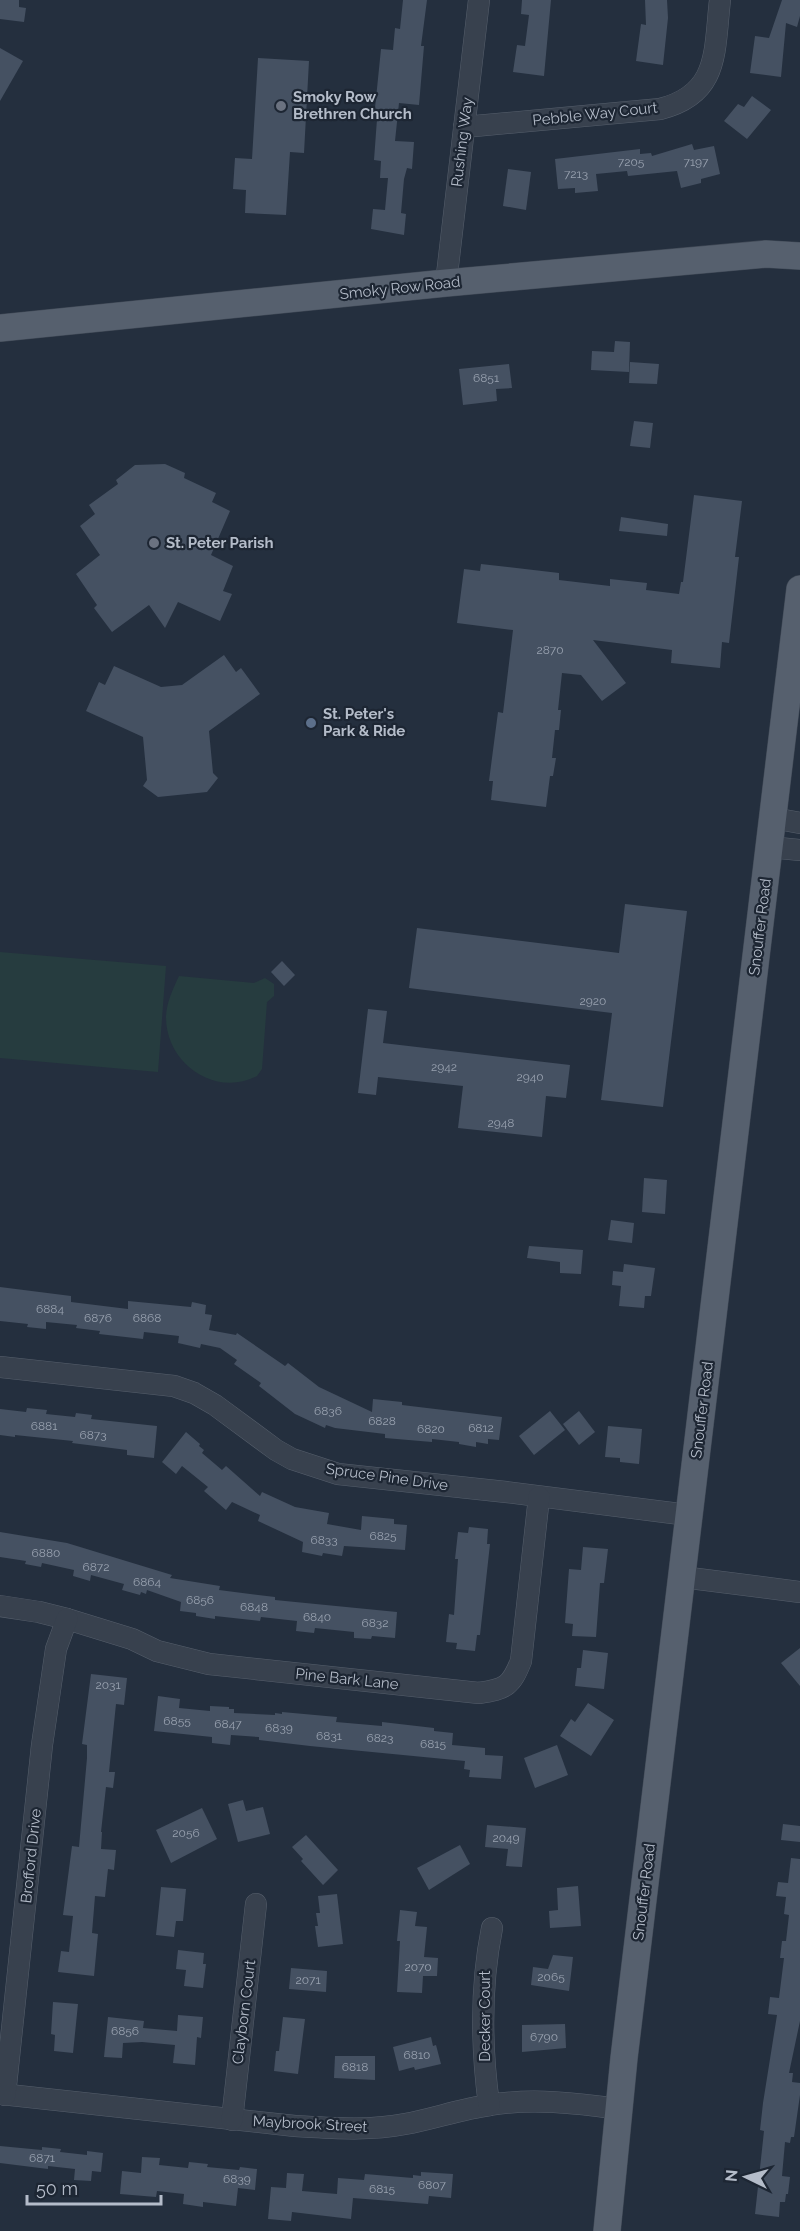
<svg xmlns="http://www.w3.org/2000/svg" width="800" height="2231" viewBox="0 0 800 2231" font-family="Raleway,sans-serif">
	<rect width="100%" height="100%" fill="#242f3e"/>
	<g fill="#263c3f">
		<path d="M0 952 166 966 158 1072 0 1058Z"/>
		<path d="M179 976 254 983 265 978 274 984V996L267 1002 262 1069 257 1076C214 1098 165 1062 166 1016 167 1001 173 989 179 976Z"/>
	</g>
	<g fill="#455162">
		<path d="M0 0H19V7L26 8 24 22 0 19Z"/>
		<path d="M403 0H427L421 46H424L419 105 399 103 395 141 414 142 412 169 407 168 404 179 401 213 406 214 404 235 371 229 373 209 385 210 388 178H380L381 161 374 160 377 119 374 118 381 49 393 50 395 28 400 29Z"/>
		<path d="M522 0H551L544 76 513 72 517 45 525 46 529 15 521 14Z"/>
		<path d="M645 0H667L668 18 663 65 636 61 641 24 646 25Z"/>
		<path d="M782 0H800V16L797 27 786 23 781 77 750 73 755 36 769 38Z"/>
		<path d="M0 48 23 61 0 101Z"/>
		<path d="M258 58 309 61 304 153 290 152 286 215 245 213 246 190 233 189 235 158 252 159Z"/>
		<path d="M752 96 771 110 747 139 724 121 738 104 744 107Z"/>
		<path d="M692 144 694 150 714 146 720 174 701 179V183L681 188 677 171 628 176 627 171 596 174 598 191 575 193V188L558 189 555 159 640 149V154L651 153 652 156Z"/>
		<path d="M508 169 531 172 526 210 503 206Z"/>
		<path d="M615 341 630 342 629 372 591 370 592 351 614 352Z"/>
		<path d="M630 362 659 364 657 384 629 383Z"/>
		<path d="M509 364 512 388 496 389 497 401 463 405 459 369Z"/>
		<path d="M634 421 653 423 650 448 630 446Z"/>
		<path d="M165 464 185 473 184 478 216 493 212 502 230 511 211 555 233 566 223 591 232 594 220 621 178 602 165 628 149 605 112 632 94 608 97 605 76 574 100 555 80 526 95 514 89 505 118 484 116 480 135 465Z"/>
		<path d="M694 495 742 501 735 557H739L729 643 722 642 720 668 671 663 672 650 593 640 626 683 602 701 581 675 562 673 558 710H561L559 730H555L552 758H556L553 776H550L546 807 491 800 493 781H489L498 712 503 713 513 630 457 623 464 569 480 571 481 564 559 573V580L610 586V579L647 583 646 590 679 594 681 582H683Z"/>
		<path d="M621 517 668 524 667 536 619 531Z"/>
		<path d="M224 655 236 672 241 668 260 694 209 731 213 773 218 778 207 792 158 797 143 786 147 780 143 737 86 711 99 682 105 685 114 666 161 687 182 685Z"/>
		<path d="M625 904 687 911 663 1107 601 1100 612 1013 409 988 417 928 619 953Z"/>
		<path d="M282 961 295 975 284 986 271 972Z"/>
		<path d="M368 1009 387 1011 383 1043 570 1065 566 1098 546 1096 542 1137 458 1128 463 1086 378 1077 376 1095 358 1093Z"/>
		<path d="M644 1178 667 1180 665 1214 642 1212Z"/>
		<path d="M611 1220 634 1223 632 1243 608 1240Z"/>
		<path d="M529 1246 583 1250 581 1274 560 1273V1262L527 1258Z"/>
		<path d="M624 1264 655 1268 651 1296H645L644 1308 619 1306 621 1286 612 1285 613 1271 623 1272Z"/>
		<path d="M0 1287 71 1296V1302L128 1309V1301L191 1307 192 1302 206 1305 205 1314 212 1315 209 1330 236 1335 237 1333 285 1366 288 1363 319 1387 372 1412 373 1399 402 1402V1405L502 1417 499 1440 488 1439V1444L476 1442V1447L459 1444V1442L432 1439V1442L385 1438V1434L335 1428 326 1425 325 1428 295 1414 259 1386 261 1383 234 1364 237 1360 220 1348 201 1344 200 1348 178 1343 179 1336 144 1332 143 1339 99 1334 100 1331 76 1328 77 1325 46 1322V1329L27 1327 28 1324 0 1321Z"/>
		<path d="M27 1408 47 1410 46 1414 75 1417 76 1413 92 1415 91 1419 157 1426 154 1458 127 1455V1450L72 1443 73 1441 15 1435V1437L0 1435V1409L26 1412Z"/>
		<path d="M550 1411 565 1430 534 1455 519 1436Z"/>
		<path d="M579 1411 595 1432 579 1445 563 1424Z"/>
		<path d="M608 1426 642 1429 639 1464 620 1462V1458L605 1457Z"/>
		<path d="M186 1432 200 1444 199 1446 204 1450 202 1453 222 1470 226 1466 260 1496 262 1492 295 1507 329 1513 327 1524 361 1530 362 1516 394 1519V1524L407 1525 405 1550 344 1546 342 1556 323 1553 322 1556 302 1552 303 1542 258 1521 260 1515 232 1502 226 1510 204 1491 208 1487 182 1466 176 1474 162 1462Z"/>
		<path d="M469 1527 488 1529 487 1544H490L480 1635H477L475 1651 456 1649 457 1643 446 1642 449 1614 454 1615 458 1559H455L458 1532 468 1533Z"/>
		<path d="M0 1532 67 1543 172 1575 170 1578 220 1586 219 1590 275 1597V1600L397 1612 395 1638 372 1636 371 1639 354 1638V1632L315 1628 314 1633 296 1631 297 1621 261 1617 260 1621 215 1616V1619L196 1616V1613L180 1611 181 1602 147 1590 146 1594 141 1592 140 1595 122 1590 124 1584 91 1575 90 1581 73 1576 74 1570 42 1563 41 1567 25 1564 26 1561 0 1557Z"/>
		<path d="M583 1547 608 1549 604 1583H600L596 1637 572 1636 573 1624 565 1623 569 1569 581 1570Z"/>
		<path d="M800 1648V1686L781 1663Z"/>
		<path d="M583 1650 608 1653 604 1689 575 1686 577 1668H581Z"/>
		<path d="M91 1674 127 1678 124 1705 116 1704 109 1772H115L113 1788 106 1787 101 1832H102L101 1849 116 1850 114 1870 108 1869 105 1897 95 1896 92 1933 98 1934 94 1976 58 1972 61 1951 69 1952 73 1916 63 1915 72 1846 79 1847 87 1758V1745L82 1744Z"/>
		<path d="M158 1696 180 1699 179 1708 210 1711V1706L229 1707V1709H234V1713L275 1715V1713L282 1714V1712L337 1717 336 1722 382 1726V1722L434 1728V1731L453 1733 452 1745 485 1748V1755L503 1756 501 1779 469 1777 470 1770 464 1769 465 1761 310 1746 259 1740V1737L231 1735 230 1745 212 1743V1737L154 1731Z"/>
		<path d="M588 1703 614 1720 591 1756 560 1736 571 1719 575 1722Z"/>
		<path d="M557 1745 568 1775 535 1788 524 1758Z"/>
		<path d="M243 1800 246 1811 263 1807 270 1834 238 1842 228 1804Z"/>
		<path d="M202 1808 217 1839 171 1863 156 1830Z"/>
		<path d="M783 1824 800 1826V1842L781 1840Z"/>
		<path d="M487 1825 526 1828 522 1867 506 1866 508 1849 485 1847Z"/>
		<path d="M306 1835 338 1870 323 1885 301 1861 303 1859 292 1847Z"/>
		<path d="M460 1845 470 1864 429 1890 417 1868Z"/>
		<path d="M791 1858 800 1859V2021L789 2073H793L792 2082 800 2083V2095L794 2137H791L790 2143 785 2142 782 2176 790 2177 788 2194H786L785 2202H780L779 2217 755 2214 764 2131 760 2130 763 2103 777 2015 768 2014 770 1997 779 1998 784 1958H780L782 1941H786L789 1915 784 1914 786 1897 776 1896 778 1882 788 1883Z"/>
		<path d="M578 1886 581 1926 550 1928 549 1911 558 1910 557 1888Z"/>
		<path d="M161 1887 186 1889 183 1921H176L174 1937 156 1935Z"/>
		<path d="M337 1894 343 1944 318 1947 315 1926H318L316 1913H320L318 1896Z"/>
		<path d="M400 1910 417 1912 415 1926 427 1927 424 1957 438 1958 437 1976H423L422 1993 397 1992 400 1941H397Z"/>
		<path d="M178 1950 204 1953 203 1964H206L203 1988 184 1986 186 1970 176 1969Z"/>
		<path d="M553 1955 573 1957 569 1991 531 1985 533 1967 548 1969Z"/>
		<path d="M291 1968 327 1971 326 1992 289 1989Z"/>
		<path d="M53 2002 78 2004 73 2053 54 2051 55 2035 51 2034Z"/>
		<path d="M178 2015 203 2017 201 2038 197 2037 195 2065 173 2063 175 2045 142 2042 123 2043 122 2058 104 2057 108 2017 144 2021 143 2028 177 2031Z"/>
		<path d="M283 2017 305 2019 298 2074 274 2071 276 2051H279Z"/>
		<path d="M565 2024 566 2048 522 2052V2025Z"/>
		<path d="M431 2037 433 2046 436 2045 441 2064 415 2070 414 2067 399 2071 393 2047Z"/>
		<path d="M335 2056H375V2080L334 2078Z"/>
		<path d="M0 2146 42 2150V2147L61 2149 60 2152 87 2155V2151L103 2153 101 2172 92 2171 91 2181 74 2180 75 2169 48 2166V2169L0 2163Z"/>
		<path d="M142 2157 160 2158 159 2165 188 2168 189 2162 208 2164 207 2167 239 2170 240 2167 257 2169 255 2190 238 2188 236 2206 203 2202V2207L183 2204 184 2194 157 2191 156 2197 120 2194 122 2171 141 2173Z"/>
		<path d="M421 2172 453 2174 451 2198 429 2196 428 2204 353 2198 351 2219 292 2212 291 2221 268 2219 271 2187 286 2188 287 2173 304 2174 302 2191 337 2194 338 2178 364 2180 365 2174 413 2178V2175L421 2176Z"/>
	</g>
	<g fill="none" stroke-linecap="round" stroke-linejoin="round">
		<g stroke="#565f6c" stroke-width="22">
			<g id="minor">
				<path d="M464 127 660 109C720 94 714 51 720 0"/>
				<path d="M446 283 479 0"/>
				<path d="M773 818 800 823"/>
				<path d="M769 847 800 850"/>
				<path d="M0 1367 174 1386 194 1393 215 1405 276 1450 292 1459 338 1474 506 1492 688 1515"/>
				<path d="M682 1577 800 1592"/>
				<path d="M0 1606 39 1612 67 1619 132 1639 157 1651 209 1664 479 1693C506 1689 511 1686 521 1661L539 1497"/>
				<path d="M0 2094 295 2126C331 2128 369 2131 405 2124 433 2119 461 2109 490 2105 531 2098 577 2103 618 2109"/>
				<path d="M5 2095 42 1745 56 1649 67 1619"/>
				<path d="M489 2105C481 2045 480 1988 492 1928"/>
				<path d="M232 2120 256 1904"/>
			</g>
		</g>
		<g stroke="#414a57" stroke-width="28">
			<g id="major">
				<path d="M0 328 446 283 766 254 800 256"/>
				<path d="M607 2231 624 2058 800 589"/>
			</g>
		</g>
		<use href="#minor" stroke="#38414e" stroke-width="21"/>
		<use href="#major" stroke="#56606e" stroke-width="27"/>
	</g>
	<g fill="#6b7280" stroke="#1d2633" stroke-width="2">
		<circle cx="281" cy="106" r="6"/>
		<circle cx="154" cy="543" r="6"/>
	</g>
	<circle fill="#5c6f8a" stroke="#1d2633" stroke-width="2" cx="311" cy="723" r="6"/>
	<g text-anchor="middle" stroke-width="4.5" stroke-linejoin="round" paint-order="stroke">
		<g font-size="12" fill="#98a1af">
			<text x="631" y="166">7205</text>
			<text x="696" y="166">7197</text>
			<text x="576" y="178">7213</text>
			<text x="486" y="382">6851</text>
			<text x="550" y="654">2870</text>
			<text x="593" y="1005">2920</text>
			<text x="444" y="1071">2942</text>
			<text x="530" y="1081">2940</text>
			<text x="501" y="1127">2948</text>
			<text x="50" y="1313">6884</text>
			<text x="98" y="1322">6876</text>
			<text x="147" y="1322">6868</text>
			<text x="328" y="1415">6836</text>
			<text x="382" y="1425">6828</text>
			<text x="44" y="1430">6881</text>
			<text x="481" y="1432">6812</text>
			<text x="431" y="1433">6820</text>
			<text x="93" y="1439">6873</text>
			<text x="383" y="1540">6825</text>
			<text x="324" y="1544">6833</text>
			<text x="46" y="1557">6880</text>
			<text x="96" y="1571">6872</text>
			<text x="147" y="1586">6864</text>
			<text x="200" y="1604">6856</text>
			<text x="254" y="1611">6848</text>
			<text x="317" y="1621">6840</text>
			<text x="375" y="1627">6832</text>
			<text x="108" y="1689">2031</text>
			<text x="177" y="1725">6855</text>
			<text x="228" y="1728">6847</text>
			<text x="279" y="1732">6839</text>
			<text x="329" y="1740">6831</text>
			<text x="380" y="1742">6823</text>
			<text x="433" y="1748">6815</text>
			<text x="186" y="1837">2056</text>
			<text x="506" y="1842">2049</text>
			<text x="418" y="1971">2070</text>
			<text x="551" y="1981">2065</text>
			<text x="308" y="1984">2071</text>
			<text x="125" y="2035">6856</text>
			<text x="544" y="2041">6790</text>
			<text x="417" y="2059">6810</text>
			<text x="355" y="2071">6818</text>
			<text x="42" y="2162">6871</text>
			<text x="237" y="2183">6839</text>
			<text x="432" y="2189">6807</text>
			<text x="382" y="2193">6815</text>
		</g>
		<g font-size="15" font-weight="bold" fill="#b4bcc9" stroke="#1d2633" text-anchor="start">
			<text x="293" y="102">Smoky Row<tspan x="293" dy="17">Brethren Church</tspan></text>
			<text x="166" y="548">St. Peter Parish</text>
			<text x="323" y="719">St. Peter's<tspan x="323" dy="17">Park &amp; Ride</tspan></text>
		</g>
		<g font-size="15" fill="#b4bcc9" stroke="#1d2633">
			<text transform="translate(595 114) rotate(-6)" y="5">Pebble Way Court</text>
			<text transform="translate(462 142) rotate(-83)" y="5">Rushing Way</text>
			<text transform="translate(400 288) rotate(-6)" y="5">Smoky Row Road</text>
			<text transform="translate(760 927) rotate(-83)" y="5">Snouffer Road</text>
			<text transform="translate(702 1410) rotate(-83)" y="5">Snouffer Road</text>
			<text transform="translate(387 1477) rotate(8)" y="5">Spruce Pine Drive</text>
			<text transform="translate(347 1679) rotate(6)" y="5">Pine Bark Lane</text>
			<text transform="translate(31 1856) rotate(-84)" y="5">Brofford Drive</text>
			<text transform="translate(644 1892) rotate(-83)" y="5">Snouffer Road</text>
			<text transform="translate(244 2012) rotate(-83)" y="5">Clayborn Court</text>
			<text transform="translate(485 2016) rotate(-90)" y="5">Decker Court</text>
			<text transform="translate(310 2124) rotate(3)" y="5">Maybrook Street</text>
		</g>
	</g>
	<g transform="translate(746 2177) rotate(275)" stroke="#1d2633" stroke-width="4.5" paint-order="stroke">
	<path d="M0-4.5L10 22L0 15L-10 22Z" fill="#b4bcc9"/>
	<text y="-9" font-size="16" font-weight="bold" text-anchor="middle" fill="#b4bcc9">N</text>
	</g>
	<path d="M27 2195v9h134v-9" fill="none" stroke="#b4bcc9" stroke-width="3"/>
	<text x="36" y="2195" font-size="18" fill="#b4bcc9" stroke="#1d2633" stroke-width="4.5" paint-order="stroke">50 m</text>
</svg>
